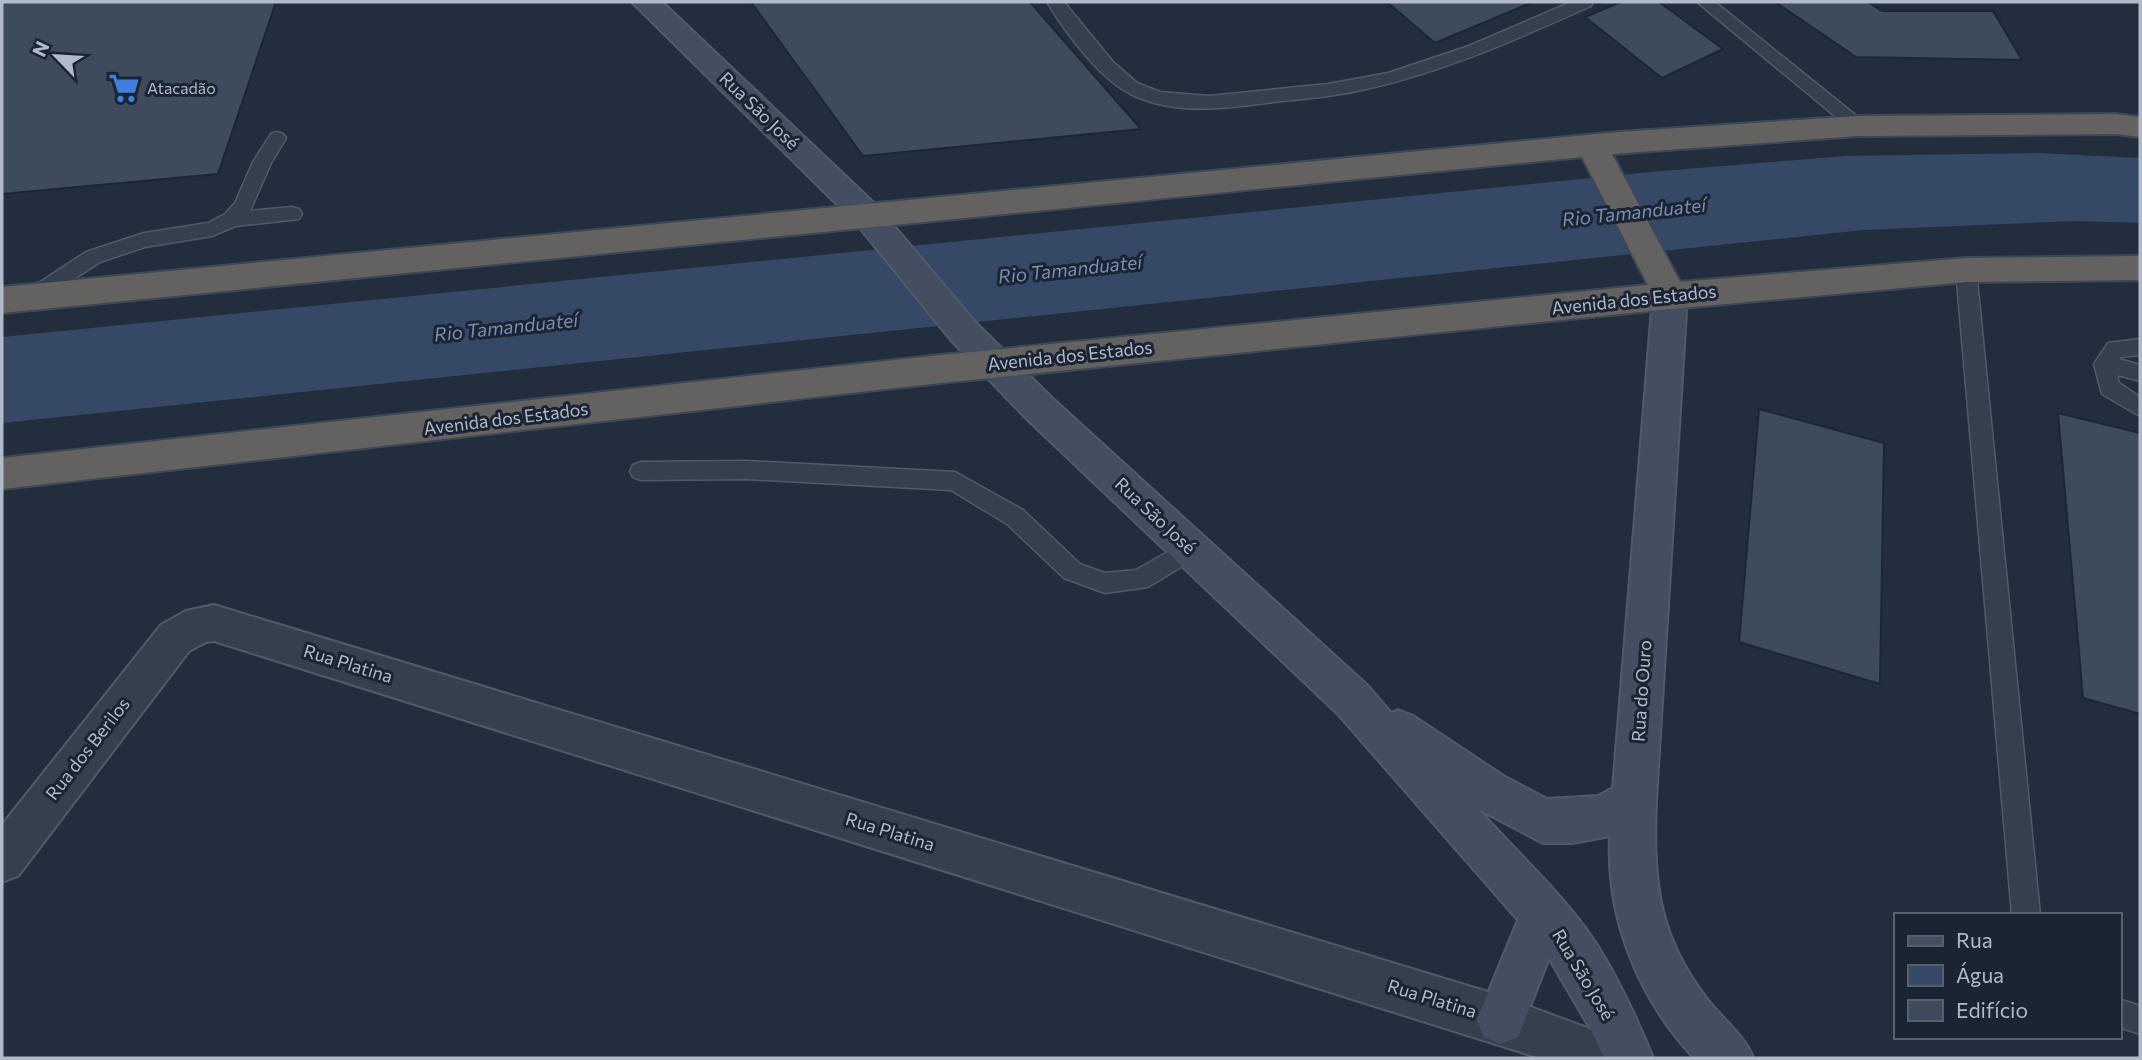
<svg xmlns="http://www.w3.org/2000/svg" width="2142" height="1060" viewBox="0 0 2142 1060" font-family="Commissioner,sans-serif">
	<rect width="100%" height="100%" fill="#222d3e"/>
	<path fill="#354866" d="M2037 153 2140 158V223L2076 221 1864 230 2 423V337L1661 171 1845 156Z"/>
	<g fill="#3e4b5d" stroke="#1d2634" stroke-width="2">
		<path d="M2 2H276L218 174 2 194Z"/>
		<path d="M751 2H1030L1141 129 863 156Z"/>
		<path d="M1387 2H1533L1435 43Z"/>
		<path d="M1621 2H1659L1723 49 1662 78 1585 17Z"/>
		<path d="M1775 2H1868L1882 11H1993L2022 60 1856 57Z"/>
		<path d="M1759 409 1884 443 1880 684 1739 642Z"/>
		<path d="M2058 413 2140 433V714L2083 698Z"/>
	</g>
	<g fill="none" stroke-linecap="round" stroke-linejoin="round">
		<g stroke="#515a68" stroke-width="3">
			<g id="service">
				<path d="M1047 2H1064L1113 62 1137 83 1160 92 1209 96 1328 84 1388 73 1469 46 1571 2H1593L1591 6C1515 40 1439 74 1357 91 1329 97 1301 99 1273 102 1228 108 1180 115 1137 97 1103 84 1065 32 1047 2Z"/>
				<path d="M1697 2H1715L1864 122 1867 126 1864 130H1852Z"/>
				<path d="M277 132 283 134 286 138 271 163 250 211 292 207 299 209 302 214 299 219 235 226 212 236 145 247 100 262 39 302 32 305 25 302 22 297 25 292 86 252 144 233 208 223 225 214 235 203 253 162 271 134Z"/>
				<path d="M1966 263 1973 265 1976 270 2040 915H2012L1956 270 1959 265Z"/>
				<path d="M2140 339V355L2121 357 2119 359 2140 365V381L2117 375 2119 383 2140 397V416L2102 394 2094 364 2108 343Z"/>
				<path d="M746 461 955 472 1023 510 1080 564 1105 573 1136 570 1191 539 1199 542 1202 549 1199 556 1148 587 1105 593 1064 578 1007 524 951 490 746 479 641 480 633 477 630 471 633 465 641 462Z"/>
				<path d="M2119 999 2140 1006V1034L2119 1027Z"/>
			</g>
		</g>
		<g stroke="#515a68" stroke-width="4">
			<path id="minor" d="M214 605 1501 996 1622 1041 1629 1058H1540L214 641 206 642 189 651 18 876 2 882V825L161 625 186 611Z"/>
		</g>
		<g stroke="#515a68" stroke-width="4">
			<path id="secondary" d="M632 2H662L878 207 975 322 1053 399 1368 686 1391 713 1398 710 1413 716 1505 777 1547 799 1598 796 1613 788 1653 296 1658 287 1670 283 1682 287 1687 296 1656 800C1653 880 1657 934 1707 999 1723 1020 1744 1034 1753 1058H1694C1638 998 1606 918 1610 836L1572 843H1543L1478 809C1514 849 1554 886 1586 929 1614 968 1635 1014 1653 1058H1604L1591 1030 1549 958 1518 1037 1501 1044 1484 1037 1477 1020 1518 920 1338 714 1027 419 951 340 856 223Z"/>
		</g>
		<g stroke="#3e4755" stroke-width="4">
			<path id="trunk" d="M2115 114 2140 117V137L2115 134 1858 136 1612 154 1680 282 1966 258 2140 256V280L1966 282 1670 309 931 384 2 489V458L931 356 1648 285 1582 157 2 313V287L1618 132 1858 116Z"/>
		</g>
		<use href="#service" fill="#363f4e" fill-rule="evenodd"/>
		<use href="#minor" fill="#363f4e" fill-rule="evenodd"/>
		<use href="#secondary" fill="#444e61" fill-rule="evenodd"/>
		<use href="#trunk" fill="#646260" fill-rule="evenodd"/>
	</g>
	<defs>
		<g id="supermarket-bare" transform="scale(2.415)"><path d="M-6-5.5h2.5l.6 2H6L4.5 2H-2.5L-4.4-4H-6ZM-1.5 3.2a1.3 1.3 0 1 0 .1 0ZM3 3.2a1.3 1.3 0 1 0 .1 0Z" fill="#3f7fe0" stroke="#1b2432" stroke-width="2.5" paint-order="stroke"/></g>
	</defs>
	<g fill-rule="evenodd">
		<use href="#supermarket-bare" x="124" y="88"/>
	</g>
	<g text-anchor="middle" stroke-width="6" stroke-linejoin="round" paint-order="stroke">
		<g font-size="16" fill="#b1bac9" stroke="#1b2432" text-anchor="start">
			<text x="147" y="94">Atacadão</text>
		</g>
		<g font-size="18" fill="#b1bac9" stroke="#1b2432">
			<text transform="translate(759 111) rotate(44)" y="6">Rua São José</text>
			<text transform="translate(1634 300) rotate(-6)" y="6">Avenida dos Estados</text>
			<text transform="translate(1070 356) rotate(-6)" y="6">Avenida dos Estados</text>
			<text transform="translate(506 419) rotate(-7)" y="6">Avenida dos Estados</text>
			<text transform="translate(1155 516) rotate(43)" y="6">Rua São José</text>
			<text transform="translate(348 664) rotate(17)" y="6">Rua Platina</text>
			<text transform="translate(1642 691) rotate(-86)" y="6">Rua do Ouro</text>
			<text transform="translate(88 749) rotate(-52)" y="6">Rua dos Berilos</text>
			<text transform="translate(890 832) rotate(17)" y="6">Rua Platina</text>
			<text transform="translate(1583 975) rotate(59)" y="6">Rua São José</text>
			<text transform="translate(1432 999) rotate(17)" y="6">Rua Platina</text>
		</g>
		<g font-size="19" font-style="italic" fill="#788fb2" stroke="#1b2432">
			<text transform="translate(1634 212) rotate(-6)" y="7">Rio Tamanduateí</text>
			<text transform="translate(1070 269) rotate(-6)" y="7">Rio Tamanduateí</text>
			<text transform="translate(506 327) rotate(-6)" y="7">Rio Tamanduateí</text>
		</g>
	</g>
	<rect width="2142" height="1060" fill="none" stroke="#b1bac9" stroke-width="7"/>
	<rect x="1894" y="913" width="228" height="126" fill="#1b2432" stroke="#57606e" stroke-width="2"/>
	<rect x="1908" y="936" width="35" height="10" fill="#444e61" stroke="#57606e" stroke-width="2"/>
	<text x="1956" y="948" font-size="21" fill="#b1bac9">Rua</text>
	<rect x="1908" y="965" width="35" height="21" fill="#354866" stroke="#57606e" stroke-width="2"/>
	<text x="1956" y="983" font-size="21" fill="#b1bac9">Água</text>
	<rect x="1908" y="1000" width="35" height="21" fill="#3e4b5d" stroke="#57606e" stroke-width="2"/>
	<text x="1956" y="1018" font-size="21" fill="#b1bac9">Edifício</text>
	<g transform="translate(56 56) rotate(295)" stroke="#1b2432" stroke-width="5" paint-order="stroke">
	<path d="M0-5L12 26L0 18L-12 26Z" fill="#b1bac9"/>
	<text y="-10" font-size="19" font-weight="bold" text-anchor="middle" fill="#b1bac9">N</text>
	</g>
</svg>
